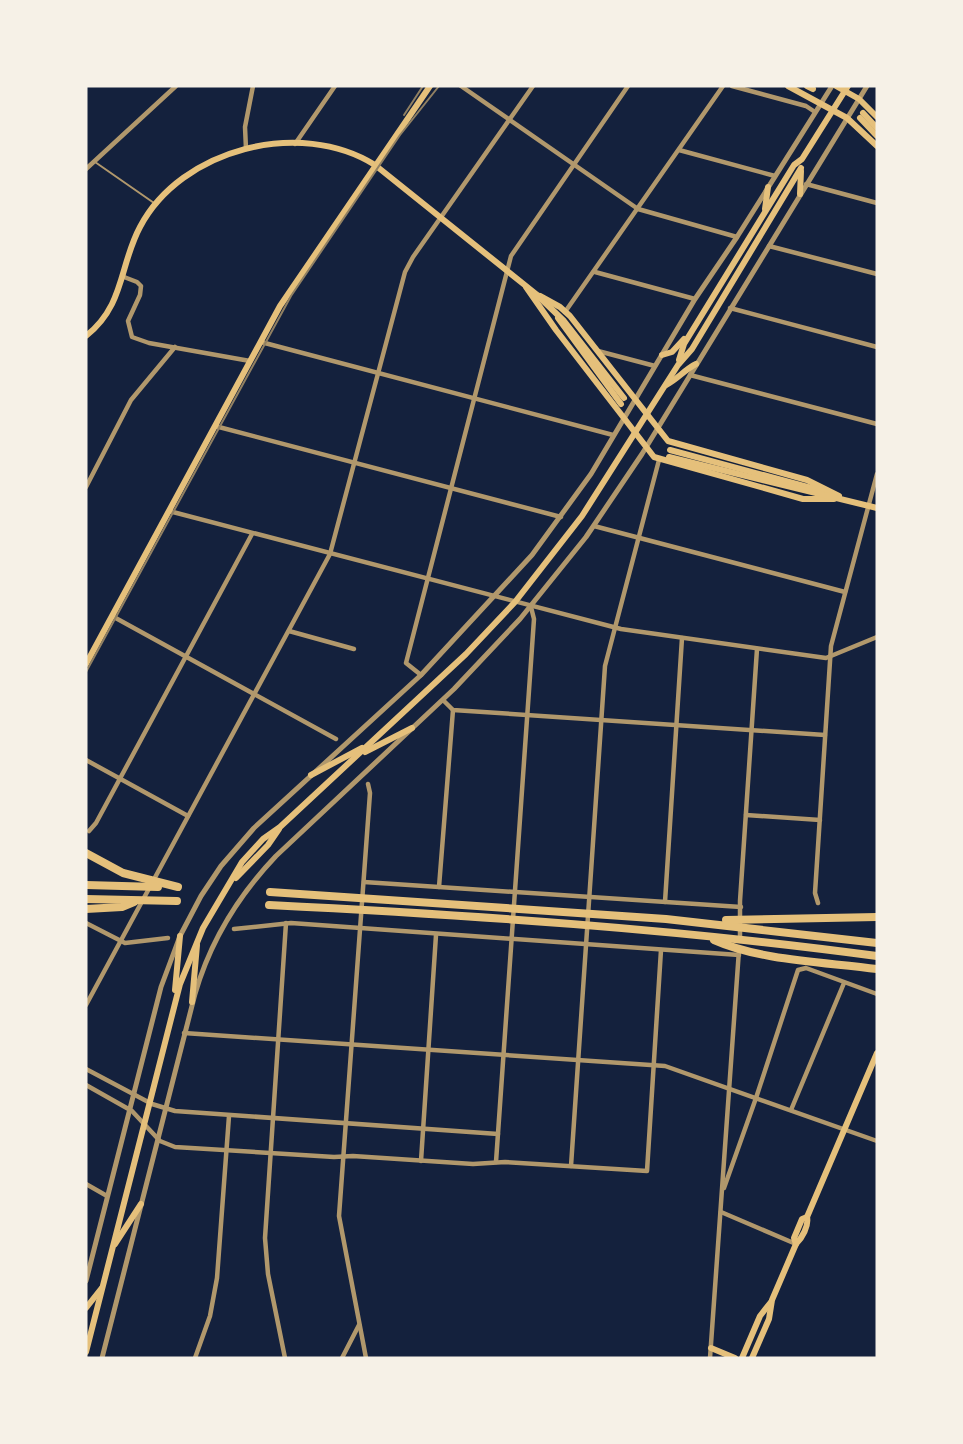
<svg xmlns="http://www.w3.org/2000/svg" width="963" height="1444" viewBox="0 0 963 1444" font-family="Montserrat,sans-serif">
	<rect width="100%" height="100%" fill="#14213d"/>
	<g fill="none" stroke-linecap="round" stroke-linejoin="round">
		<path stroke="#b1986c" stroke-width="2" d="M95 162 154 203"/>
		<g stroke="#b1986c" stroke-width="4.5">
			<path d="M461 86 638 209 737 237"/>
			<path d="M732 86 806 106 815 112"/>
			<path d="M295 144 335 86"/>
			<path d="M246 149 245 127 253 86"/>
			<path d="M679 150 775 176"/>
			<path d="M86 169 176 86"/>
			<path d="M806 184 877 203"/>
			<path d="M769 246 877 274"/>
			<path d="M595 272 695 299"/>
			<path d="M124 277 137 282 141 286 140 295 128 321 132 337 149 343 250 361"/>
			<path d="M730 308 877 347"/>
			<path d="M565 312 723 86"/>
			<path d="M261 342 613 435"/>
			<path d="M598 351 655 366"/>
			<path d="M690 375 877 424"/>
			<path d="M215 426 561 517"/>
			<path d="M86 487 131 400 175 347"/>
			<path d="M169 511 621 629 826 658 877 637"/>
			<path d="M594 526 845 592"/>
			<path d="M112 616 336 739"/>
			<path d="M289 631 354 649"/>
			<path d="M421 675 406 663 511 256 628 86"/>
			<path d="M443 700 453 710 825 735"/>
			<path d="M86 760 188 816"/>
			<path d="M746 815 820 820"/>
			<path d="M89 831 96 823 252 534"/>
			<path d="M364 882 741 907"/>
			<path d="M439 887 453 710"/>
			<path d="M665 902 682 638"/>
			<path d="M818 903 815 893 831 646 877 474"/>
			<path d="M86 923 125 943 168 938"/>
			<path d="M234 929 291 923 739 955"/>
			<path d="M740 941V901L757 649"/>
			<path d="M86 1005 330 554 405 272 413 257 533 86"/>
			<path d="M184 1033 665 1066 877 1141"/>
			<path d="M86 1069 152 1104 175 1111 498 1134"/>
			<path d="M86 1085 132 1111 160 1141 175 1147 334 1157 353 1156 473 1164 505 1162 647 1171 661 950"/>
			<path d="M791 1110 844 983"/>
			<path d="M421 1161 436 935"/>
			<path d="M496 1162 534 619 531 607"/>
			<path d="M571 1166 605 666 659 460"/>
			<path d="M86 1184 107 1196"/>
			<path d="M724 1188 756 1098 798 970 806 968 877 994"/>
			<path d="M721 1212 796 1244"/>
			<path d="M195 1358 210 1316 217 1278 229 1116"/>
			<path d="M285 1358 268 1274 265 1238 286 923"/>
			<path d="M342 1358 359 1325"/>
			<path d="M366 1358 339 1216 370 793 368 784"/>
			<path d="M710 1358 739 950"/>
		</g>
		<g stroke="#b1986c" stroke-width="5">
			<path d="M86 1281 161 987 180 936 201 896 221 866 254 828 421 675 532 555 591 474 695 299 737 237 832 86"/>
			<path d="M102 1358 195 994C210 942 239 895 276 856L454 689 520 619 586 537 642 454 867 86"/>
		</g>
		<g stroke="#e5c07b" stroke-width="6">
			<path d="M788 86 847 118 877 146"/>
			<path d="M807 86 813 89"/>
			<path d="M836 86 859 99 877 117"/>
			<path d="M863 113 877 128"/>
			<path d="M860 118 877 136"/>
			<path d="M526 287 556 330 654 457 803 499H834"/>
			<path d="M540 296 560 307 570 316 668 441 807 480 839 496"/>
			<path d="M558 318 621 404"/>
			<path d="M86 336C125 305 119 266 140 227 181 149 300 118 375 165L536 294 564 321 624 398"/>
			<path d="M670 450 830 493"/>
			<path d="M669 457 877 508"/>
			<path d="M86 664 280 306 430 86"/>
			<path d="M796 1244 794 1238 802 1219 807 1217"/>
			<path d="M711 1348 735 1358"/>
			<path d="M742 1358 760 1316 771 1302"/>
			<path d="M752 1358 769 1319 772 1300 796 1244C802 1238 809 1226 807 1217L877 1053"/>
		</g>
		<g stroke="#e5c07b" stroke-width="6">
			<path d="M800 194 801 171"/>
			<path d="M765 209 768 187"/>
			<path d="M662 355 672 352 684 339"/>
			<path d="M679 360 684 344 794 165 802 159 848 86"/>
			<path d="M666 385C678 379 684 370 696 364"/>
			<path d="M365 752 412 728"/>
			<path d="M311 775 362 748"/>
			<path d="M236 878 268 845 279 829"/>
			<path d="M175 990 180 936"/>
			<path d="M192 1002 197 945"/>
			<path d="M115 1244 141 1204"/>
			<path d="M86 1308 101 1289"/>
			<path d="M86 1352 180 984 203 928 242 862 263 839 280 827 466 654 515 602 582 516 678 365 692 349 801 168"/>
		</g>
		<g stroke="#e5c07b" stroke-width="8">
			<path d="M86 853 123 873 178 887"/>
			<path d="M86 885 158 887"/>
			<path d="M270 892 666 919 877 943"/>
			<path d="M86 899 177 901"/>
			<path d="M269 905C472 915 676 929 877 956"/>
			<path d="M86 909 122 907 134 902"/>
			<path d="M726 920 877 917"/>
			<path d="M714 940C761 961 826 962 877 969"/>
		</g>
		<g stroke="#918062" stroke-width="2">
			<path d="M404 115 423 86"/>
			<path d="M86 672 291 296 400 135 439 86"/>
		</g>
	</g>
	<rect width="963" height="1444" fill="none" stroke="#f6f1e7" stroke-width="175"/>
</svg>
